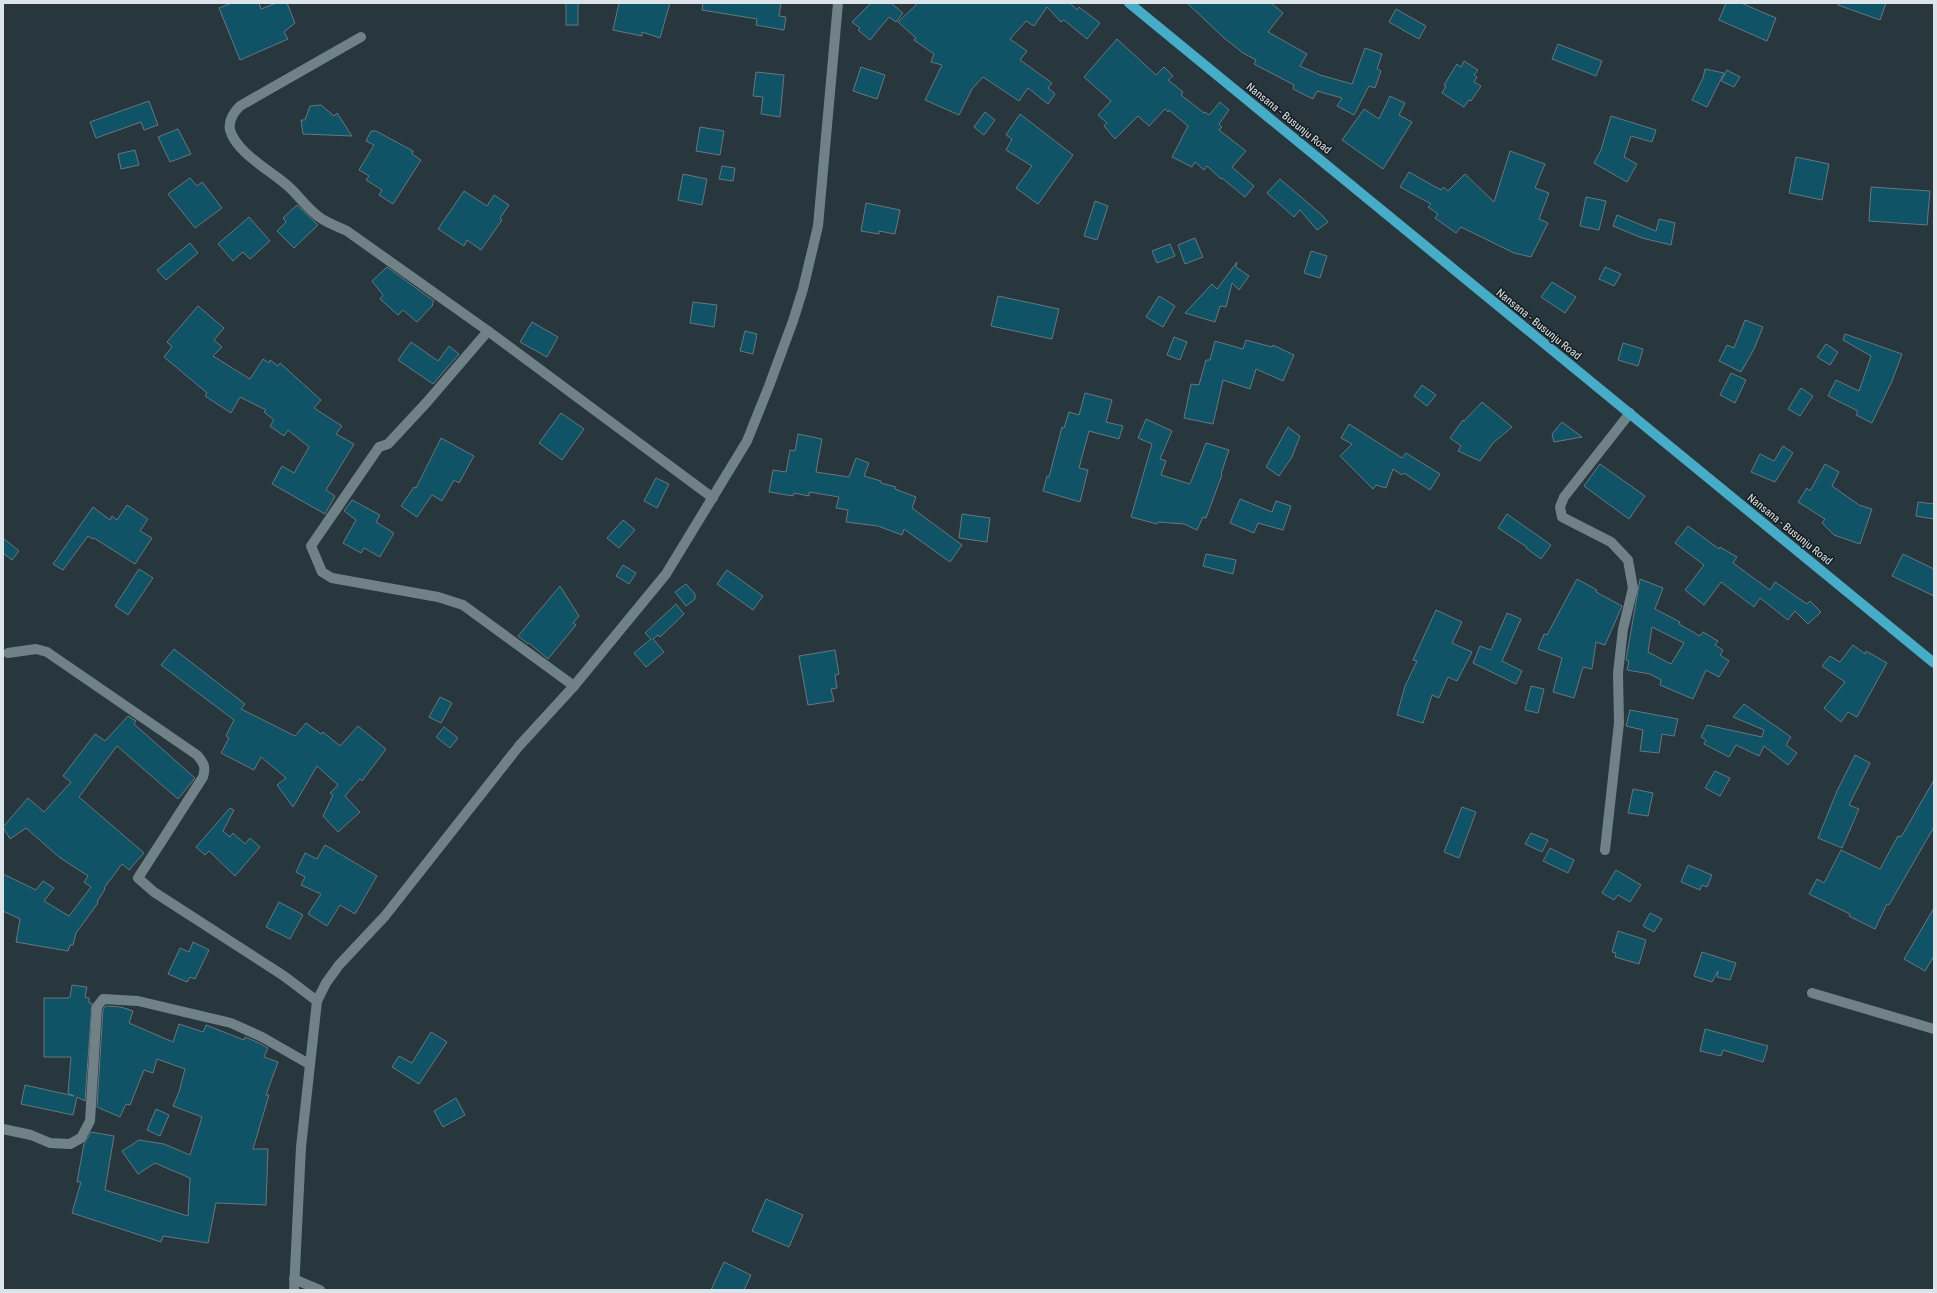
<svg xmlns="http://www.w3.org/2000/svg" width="1937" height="1293" viewBox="0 0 1937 1293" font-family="'Roboto Condensed',sans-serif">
	<rect width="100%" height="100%" fill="#27373d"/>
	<g fill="#105366" stroke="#66777e" fill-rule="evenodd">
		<path d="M232 3H259L261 9 276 3H287L295 23 284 32 288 39 240 60 219 8Z"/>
		<rect x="566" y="3" width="12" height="22"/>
		<path d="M619 3H670L660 38 642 32V36L613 30Z"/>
		<path d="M703 3H781L779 16 786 17 784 30 756 25 757 19 702 10Z"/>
		<path d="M871 3H891L903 13 896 22 889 17 870 40 858 30 860 28 852 22Z"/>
		<path d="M918 3H1070L1077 10 1079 7 1100 23 1087 39 1064 20 1061 22 1047 7 1034 26 1026 21 1010 39 1027 51 1020 60 1052 83 1048 88 1055 94 1048 104 1028 88 1019 101 983 77 972 89 959 115 925 100 942 65 931 62 934 54 914 40 916 38 898 22Z"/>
		<path d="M1187 3H1271L1283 13 1268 32 1307 54 1300 66 1320 75 1352 84 1365 48 1382 54 1377 69 1381 71 1375 88 1369 86 1354 115 1337 106 1342 98 1317 91 1313 99 1293 89 1294 85 1254 64 1256 60 1243 53 1224 38Z"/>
		<path d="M1726 3H1741L1776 18 1767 41 1719 20Z"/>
		<path d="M1838 3H1886L1880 20 1838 5Z"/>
		<path d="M1396 9 1426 26 1419 39 1389 22Z"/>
		<path d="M1117 39 1156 75 1164 67 1173 76 1168 80 1183 92 1181 95 1204 113 1205 112 1209 115 1220 102 1229 110 1219 124 1222 127 1219 130 1246 151 1232 167 1254 186 1245 197 1222 178 1221 179 1207 166 1204 170 1195 162 1192 167 1172 157 1188 126 1169 110 1168 112 1165 109 1149 126 1138 116 1115 139 1104 126 1107 123 1098 115 1111 101 1084 77Z"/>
		<path d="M1558 44 1602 61 1596 76 1552 59Z"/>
		<path d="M1464 61 1478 70 1474 75 1477 77 1474 82 1481 86 1471 101 1469 100 1464 107 1442 93 1446 86 1444 85 1457 64 1461 67Z"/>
		<path d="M861 67 885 75 877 99 853 91Z"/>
		<path d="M1705 69 1724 73 1707 107 1692 100 1703 78Z"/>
		<path d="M1727 70 1740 77 1734 87 1721 81Z"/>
		<path d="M756 72 784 75 780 117 761 114 763 97 753 96Z"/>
		<path d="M1390 96 1405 103 1399 115 1412 122 1383 169 1342 140 1364 109 1379 119Z"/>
		<path d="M149 101 158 125 144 130 141 122 96 138 90 122Z"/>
		<path d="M321 105 334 116 337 113 352 136 303 134 301 120H305L310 106Z"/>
		<path d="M985 112 995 120 984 135 974 127Z"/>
		<path d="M1020 114 1073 155 1038 204 1016 188 1032 166 1006 150 1012 139 1006 135Z"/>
		<path d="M1611 116 1656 130 1652 142 1631 136 1624 157 1637 164 1627 182 1594 163 1601 150Z"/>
		<path d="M700 127 724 131 720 155 696 151Z"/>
		<path d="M178 129 191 154 170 162 158 137Z"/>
		<path d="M371 131H376L413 151 412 154 421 160 393 204 379 195 382 190 366 180 369 176 359 170 374 145 366 141Z"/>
		<path d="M135 150 139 165 121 169 118 154Z"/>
		<path d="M1510 151 1545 164 1535 188 1549 193 1539 219 1548 223 1531 257 1514 253 1461 227 1456 233 1435 218 1438 214 1428 207 1431 204 1400 187 1409 172 1441 190 1443 187 1448 191 1465 174 1494 202Z"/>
		<path d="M1796 157 1829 164 1822 200 1789 193Z"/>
		<path d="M722 166 735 168 733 181 719 179Z"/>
		<path d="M683 174 707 179 702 205 678 200Z"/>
		<path d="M190 178 197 186 202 182 222 208 195 228 168 194Z"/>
		<path d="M1280 179 1322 215 1328 222 1317 230 1300 210 1294 217 1267 193Z"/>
		<path d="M1871 187 1930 191 1927 225 1869 221Z"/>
		<path d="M464 191 487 206 494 195 509 205 500 218 502 220 481 250 467 240 464 246 438 229Z"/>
		<path d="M1586 197 1606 201 1599 230 1580 226Z"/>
		<path d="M1095 201 1108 206 1097 240 1084 236Z"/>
		<path d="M866 203 900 210 895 234 879 231V234L861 231Z"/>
		<path d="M297 205 318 225 294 248 277 231 286 222 283 218Z"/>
		<path d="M1617 215 1656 231 1659 219 1675 223 1671 245 1642 238 1613 226Z"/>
		<path d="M249 217 270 241 250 259 243 252 233 261 218 244Z"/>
		<path d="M1195 238 1203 257 1185 264 1178 245Z"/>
		<path d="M190 243 198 253 166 280 157 270Z"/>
		<path d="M1170 244 1175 256 1157 263 1152 251Z"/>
		<path d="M1311 251 1327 256 1320 278 1304 273Z"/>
		<path d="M1237 262 1236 267 1249 276 1239 290 1232 283 1226 307 1220 306 1215 322 1185 313 1212 284 1217 289Z"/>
		<path d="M387 267 434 301 432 304 433 305 417 322 403 310 398 315 380 299 383 295 372 281Z"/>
		<path d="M1605 267 1621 274 1614 286 1599 279Z"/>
		<path d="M1552 282 1576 297 1565 313 1541 297Z"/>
		<path d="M998 296 1059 309 1052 339 991 326Z"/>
		<path d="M1159 296 1175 306 1163 327 1146 317Z"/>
		<path d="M693 302 717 305 714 327 690 323Z"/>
		<path d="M198 306 224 328 214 340 222 347 213 356 250 379 263 359 269 363 270 360 278 366 280 363 321 400 314 408 342 426 336 434 354 444 326 490 335 496 325 514 272 484 282 466 294 473 309 447 288 430 284 436 270 426 274 420 264 412 266 410 240 397 231 413 205 396 207 393 164 357 172 347 167 342Z"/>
		<path d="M1745 320 1763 327 1754 349 1741 372 1719 361 1727 345 1734 348Z"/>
		<path d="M532 322 558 337 547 357 520 342Z"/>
		<path d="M745 331 757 334 753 354 740 351Z"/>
		<path d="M1845 334 1902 354 1892 381 1872 423 1856 415 1858 411 1828 396 1836 380 1859 391 1871 356 1843 340Z"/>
		<path d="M1174 337 1187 342 1180 360 1167 355Z"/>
		<path d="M1246 340 1272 347 1273 345 1294 355 1283 381 1256 369 1250 389 1223 380 1213 424 1184 418 1191 384 1199 385 1206 360H1210L1215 341 1243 349Z"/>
		<path d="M411 342 438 361 449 346 459 354 433 384 398 360Z"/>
		<path d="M1623 343 1643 349 1638 366 1618 360Z"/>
		<path d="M1826 344 1838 352 1830 365 1817 357Z"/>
		<path d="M1731 373 1746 380 1735 403 1720 395Z"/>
		<path d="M1422 385 1436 395 1427 406 1414 396Z"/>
		<path d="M1801 388 1813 396 1800 416 1788 409Z"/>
		<path d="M1085 393 1112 400 1106 422 1123 426 1119 439 1089 431 1079 468 1088 470 1080 502 1043 491 1047 476 1049 477 1062 427 1064 428 1069 412 1079 415Z"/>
		<path d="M1482 402 1512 427 1493 443 1480 461 1458 451 1461 446 1450 438 1463 420 1464 421Z"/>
		<path d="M561 413 584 429 562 460 539 443Z"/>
		<path d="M1146 419 1172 431 1160 459 1166 461 1161 475 1190 484 1206 443 1229 450 1221 474 1222 475 1206 518 1203 517 1197 530 1184 524 1158 522 1157 524 1131 517 1152 444 1138 438Z"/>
		<path d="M1562 422 1582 437 1554 442 1552 434Z"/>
		<path d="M1349 424 1402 458 1406 453 1440 474 1430 490 1404 473 1402 475 1393 469 1386 488 1376 485 1373 489 1340 456 1352 444 1341 438Z"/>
		<path d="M1288 427 1300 436 1292 457 1279 476 1266 467Z"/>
		<path d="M798 434 822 439 816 472 849 477 856 458 869 463 864 476 881 481V483L896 487 895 489 916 497 912 508 962 545 950 562 904 529 902 535 878 526 846 522 848 510 836 508 839 497 809 492V496L794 493 793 496 769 492 773 470 786 472 790 450 795 451Z"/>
		<path d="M441 438 474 456 459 483 454 480 442 501 432 495 417 517 401 506 414 487 416 488Z"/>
		<path d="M1783 446 1793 453 1775 482 1751 472 1760 454 1774 461Z"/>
		<path d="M1600 464 1645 496 1629 519 1584 486Z"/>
		<path d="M1825 464 1839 472 1832 486 1859 505 1872 509 1860 544 1834 535 1822 523 1825 519 1798 502 1807 488 1810 491Z"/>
		<path d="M656 478 669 484 657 508 644 501Z"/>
		<path d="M1240 499 1272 512 1276 501 1291 506 1283 530 1258 523 1254 533 1230 523Z"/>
		<path d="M352 500 380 515 376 522 394 533 380 557 364 548 361 553 343 543 356 520 344 511Z"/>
		<path d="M1918 502 1934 504V519L1916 516Z"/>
		<path d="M127 505 148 519 140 531 152 538 135 564 94 538 93 539 88 536 63 570 53 564 93 507 110 520 112 516 117 520Z"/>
		<path d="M962 514 990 518 987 542 959 538Z"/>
		<path d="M1507 514 1551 545 1541 559 1526 548 1527 547 1498 528Z"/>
		<path d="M623 520 635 530 619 548 607 538Z"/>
		<path d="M1688 526 1719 549 1720 547 1737 557 1733 563 1770 590 1775 582 1807 604 1810 601 1821 612 1808 624 1795 611 1788 620 1760 598 1754 607 1721 582 1704 605 1685 590 1704 565 1675 543Z"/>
		<path d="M3 538 19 551 12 560 3 553Z"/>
		<path d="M1206 554 1236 560 1233 574 1203 566Z"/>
		<path d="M1903 554 1934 569V596L1892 576Z"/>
		<path d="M623 565 636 573 629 584 616 576Z"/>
		<path d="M139 569 153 578 128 615 115 606Z"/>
		<path d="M727 570 763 596 753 610 717 584Z"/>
		<path d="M1577 579 1597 590 1596 592 1622 606 1605 645 1596 642 1592 669 1583 667 1574 698 1553 692 1562 658 1538 649 1544 634 1547 635Z"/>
		<path d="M1640 579 1663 588 1655 609 1680 622 1679 624 1700 636 1703 632 1718 641 1715 645 1723 650 1720 655 1729 661 1719 677 1706 670 1693 699 1660 685 1661 680 1650 674 1627 670 1629 661 1626 660 1627 654ZM1652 627 1684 643 1671 664 1648 652Z"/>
		<path d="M686 584 695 594V599L686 606 675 592Z"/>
		<path d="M560 586 579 616 573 623 576 625 548 659 529 643 528 644 518 636Z"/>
		<path d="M676 604 684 614 660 637 658 635 653 639 664 652 646 667 634 653 651 639 645 633Z"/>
		<path d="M1436 610 1462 622 1452 643 1472 652 1457 681 1448 677 1439 698 1432 695 1423 723 1397 715 1405 686 1417 661 1413 660Z"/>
		<path d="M1507 613 1521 619 1502 661 1522 671 1516 684 1473 663 1480 646 1491 650Z"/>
		<path d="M1853 645 1865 654 1866 651 1887 663 1857 717 1848 712 1841 722 1824 708 1845 682 1822 666 1830 656 1840 662Z"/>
		<path d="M174 649 245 704 241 709 295 736 306 723 321 734 323 732 340 746 358 726 386 749 362 781 360 779 345 796 360 812 338 832 323 816 333 795 330 793 338 785 317 766 293 807 277 785 286 778 261 757 254 770 221 753 229 738 226 736 234 720 161 665Z"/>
		<path d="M835 650 839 674 835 675 837 688 831 689 834 701 808 705 799 656Z"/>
		<path d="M1531 686 1544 689 1538 713 1525 710Z"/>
		<path d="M440 697 452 703 441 723 429 717Z"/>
		<path d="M1744 704 1791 737 1786 745 1797 753 1788 765 1764 746 1759 756 1736 745 1729 757 1704 744 1706 740 1701 737 1707 725 1762 737 1764 730 1733 717Z"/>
		<path d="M1630 710 1678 719 1674 736 1662 734 1659 753 1640 751 1643 730 1626 726Z"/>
		<path d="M128 716 136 721 134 724 195 778 178 799 117 746 79 797 144 853 129 870 122 864 104 888 105 889 97 902 98 903 76 933 73 945H70L68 951 16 942 20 919 3 911V874L36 890 43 881 54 888 44 901 69 916 91 887 84 882 88 876 59 857 26 828 10 839 3 827 28 798 44 812 71 782 63 776 95 734 105 741Z"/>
		<path d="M444 727 458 738 450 748 436 737Z"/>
		<path d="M1855 755 1870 763 1849 805 1859 809 1842 848 1818 838 1837 791Z"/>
		<path d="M1715 771 1730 778 1720 796 1705 788Z"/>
		<path d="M1934 780V827L1889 905 1887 904 1875 929 1849 916 1850 914 1809 894 1817 879 1824 883 1841 850 1880 869 1898 836 1901 837Z"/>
		<path d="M1633 789 1653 793 1648 816 1628 813Z"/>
		<path d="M1462 807 1476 812 1459 858 1444 852Z"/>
		<path d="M230 808 234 810 223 831 230 837 233 833 245 844 250 838 260 847 235 876 209 851 205 855 196 847Z"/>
		<path d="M1531 833 1548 840 1542 852 1525 844Z"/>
		<path d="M325 845 377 876 355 914 340 905 327 926 308 914 321 894 301 885 305 877 296 872 305 853 317 859Z"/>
		<path d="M1550 848 1574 860 1568 873 1543 861Z"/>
		<path d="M1688 865 1712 875 1707 887 1702 885 1700 890 1681 882Z"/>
		<path d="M1616 870 1641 885 1630 902 1618 895 1614 900 1602 893Z"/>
		<path d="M279 902 303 915 290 939 266 927Z"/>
		<path d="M1934 908V956L1925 971 1904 959Z"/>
		<path d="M1650 913 1662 919 1654 932 1643 926Z"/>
		<path d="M1618 931 1646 940 1639 964 1615 957 1616 953 1612 952Z"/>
		<path d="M193 942 209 950 195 979 190 977 187 982 168 974 180 948 189 952Z"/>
		<path d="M1702 952 1736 963 1730 980 1717 977 1718 971 1712 982 1694 976Z"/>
		<path d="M72 985 87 987 85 997 89 998V1003H92L85 1101 77 1097 73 1115 21 1104 25 1085 74 1096 68 1093 71 1057H44V998H68L70 997Z"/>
		<path d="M106 1006 121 1007 133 1011 129 1023 173 1042 179 1024 203 1032 206 1025 244 1040 245 1037 259 1043 268 1048 264 1057 278 1062 266 1095H269L253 1149H268L266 1205 216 1203 208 1243 163 1236 161 1242 72 1213 81 1182H77L84 1144 91 1132 114 1136 105 1190 188 1216 190 1178 155 1163 138 1174 122 1151 139 1140 164 1144 190 1155 202 1117 173 1106 179 1092 185 1069 157 1059 153 1073 144 1070 130 1105 126 1104 120 1117 97 1107 103 1009Z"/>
		<path d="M1705 1029 1768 1046 1763 1062 1723 1050 1721 1056 1700 1051Z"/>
		<path d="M431 1032 447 1042 419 1084 392 1067 399 1056 412 1063Z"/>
		<path d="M456 1098 465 1115 443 1127 434 1111Z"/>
		<path d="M156 1109 169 1115 160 1136 147 1130Z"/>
		<path d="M766 1199 803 1215 789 1247 752 1231Z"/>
		<path d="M724 1262 751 1275 744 1290H711Z"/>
	</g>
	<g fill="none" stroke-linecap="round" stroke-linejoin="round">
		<g stroke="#708288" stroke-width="10">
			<path d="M361 37 240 106C234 112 228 120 230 130 237 154 272 171 289 187 300 197 309 211 322 219 330 224 339 227 347 231L488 331 713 498"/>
			<path d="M488 331 427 402 388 444 379 447 311 546 322 572 332 578 438 597 463 605 574 686"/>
			<path d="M8 653 36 649 47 652 197 755C204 763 206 767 203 777L138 878 154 892 284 976 317 1001"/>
			<path d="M1605 850 1619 723 1618 673 1623 629 1633 588 1628 560 1611 542 1562 517 1560 507 1564 497 1630 413"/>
			<path d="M1812 993 1934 1029"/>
			<path d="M3 1129 31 1135 50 1143 70 1144 81 1138 90 1121 97 1007 103 999 138 1001 231 1023 262 1037 309 1064"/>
			<path d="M294 1279 320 1290"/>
		</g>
		<path stroke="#708288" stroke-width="10" d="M294 1290 301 1147 317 1001 326 983 339 965 385 916 519 746 574 686 666 574 747 441 769 386 793 321 803 289 818 226 838 3"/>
		<path stroke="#46acc8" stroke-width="10" d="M1129 3 1934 663"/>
	</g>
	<g text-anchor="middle" stroke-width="3" stroke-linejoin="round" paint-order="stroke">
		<g font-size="11" fill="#dbe5e9" stroke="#161d20">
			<text transform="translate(1289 118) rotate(39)" y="4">Nansana - Busunju Road</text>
			<text transform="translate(1539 324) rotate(39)" y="4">Nansana - Busunju Road</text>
			<text transform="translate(1790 529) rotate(39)" y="4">Nansana - Busunju Road</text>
		</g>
	</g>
	<rect width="1937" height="1293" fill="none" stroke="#dbe5e9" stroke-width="8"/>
</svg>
